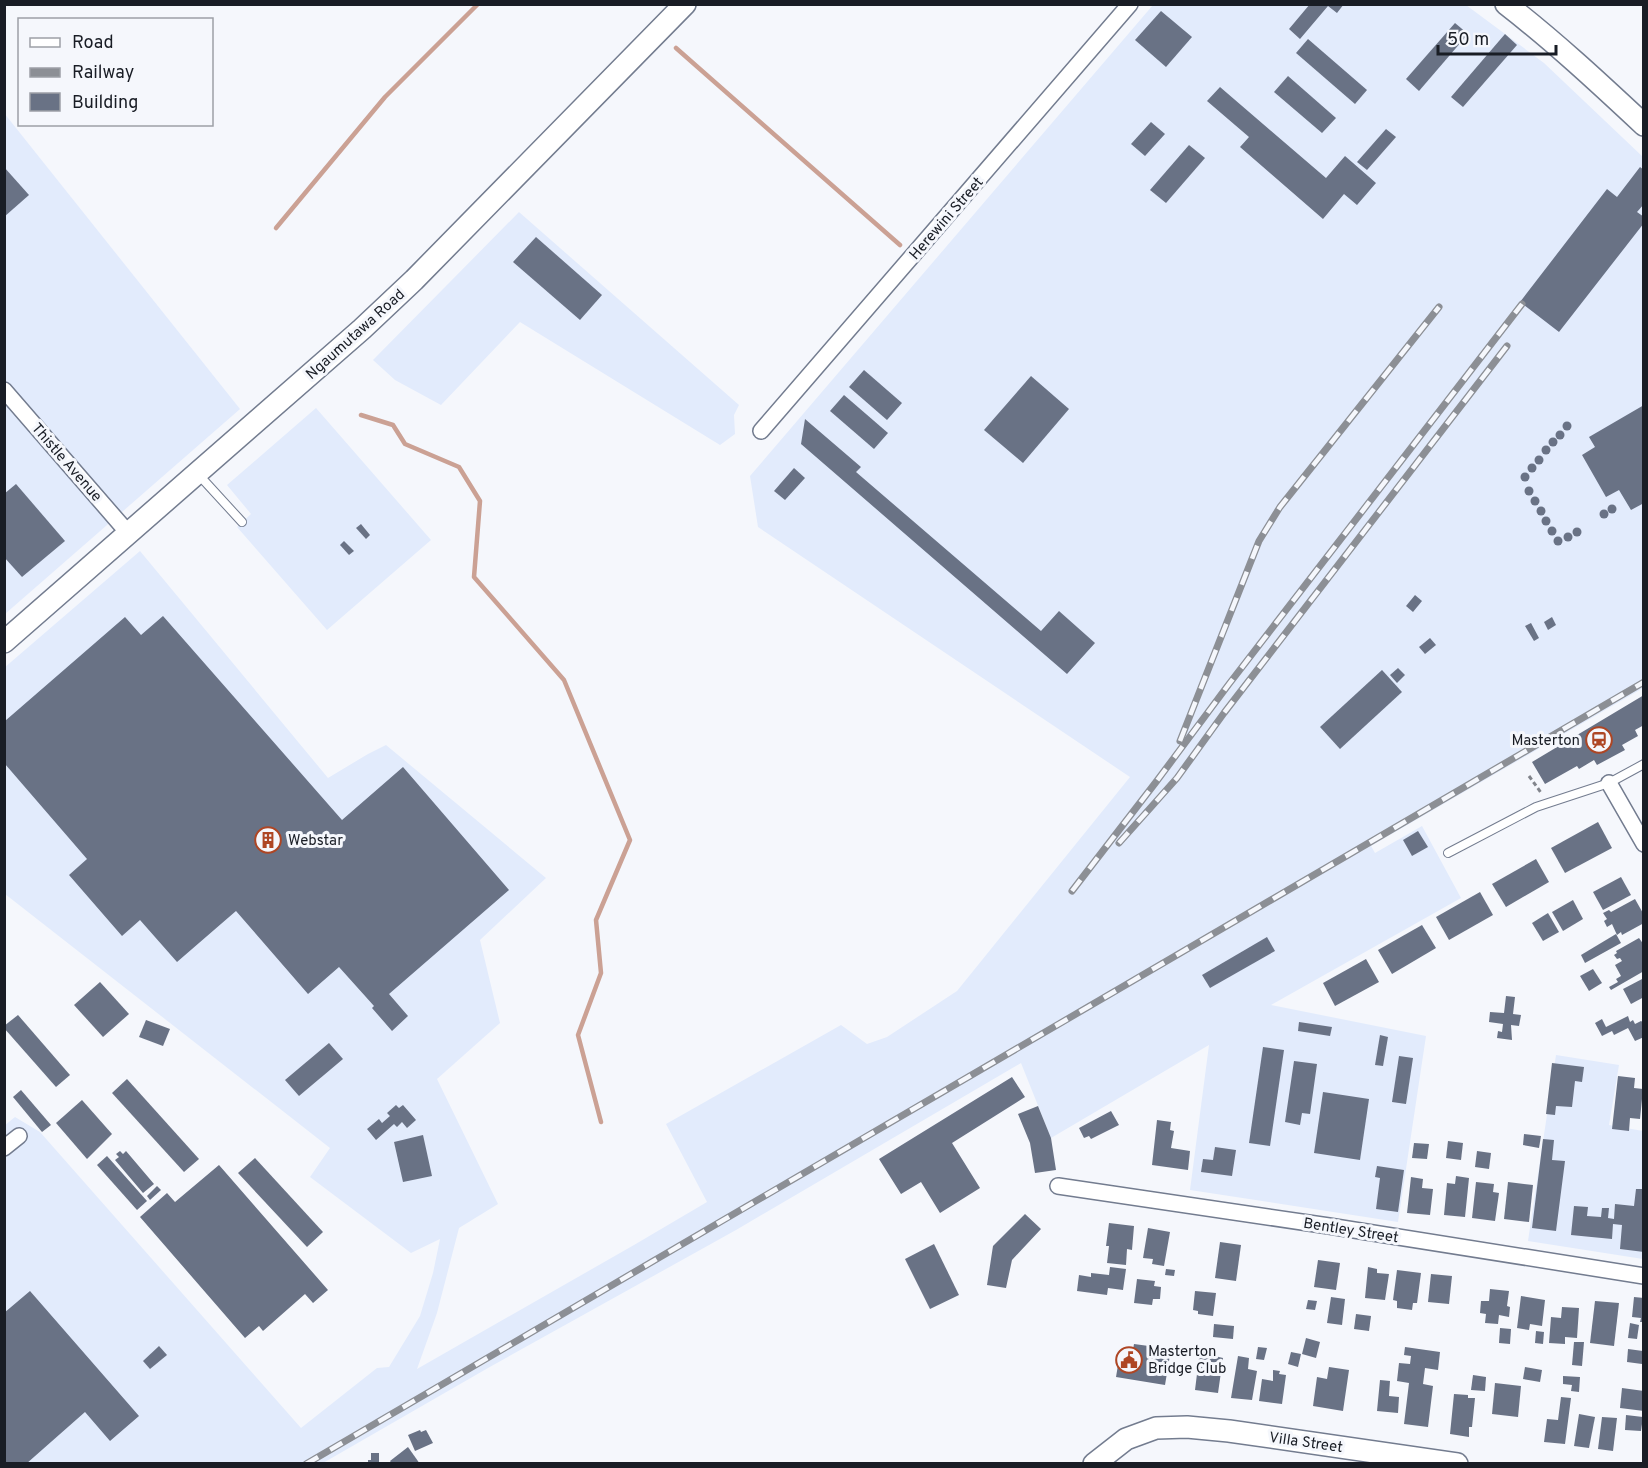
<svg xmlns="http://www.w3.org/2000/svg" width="1648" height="1468" viewBox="0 0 1648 1468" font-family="Overpass,sans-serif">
	<rect width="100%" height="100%" fill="#f5f7fc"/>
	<g fill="#e2ebfc">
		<path d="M1153 5H1466L1544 63 1643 157V688L1371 846 1375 853 1422 826 1461 898 1271 1005 1426 1036 1398 1222 1190 1190 1209 1045 1051 1138 1021 1063 736 1230 488 1368 323 1463H5L4 1126 15 1117 40 1132 301 1428 377 1368 389 1367 420 1316 433 1273 440 1239 411 1253 310 1177 330 1148 5 894 4 668 140 551 328 778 368 754 386 745 546 878 480 940 500 1023 437 1079 498 1204 459 1228 437 1313 417 1369 634 1245 707 1202 666 1124 841 1025 867 1044 887 1037 957 991 1130 777 758 527 750 476Z"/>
		<path d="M4 113 240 409 5 614H4Z"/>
		<path d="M519 212 739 405 734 415 735 434 720 445 520 322 441 405 395 380 373 360Z"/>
		<path d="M316 408 431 540 327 630 237 527 251 514 227 485Z"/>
		<path d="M1556 1055 1619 1065 1609 1125 1643 1131V1259L1528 1241Z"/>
	</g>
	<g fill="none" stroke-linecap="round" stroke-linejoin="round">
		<g stroke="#cba194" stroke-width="4.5">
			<path d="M676 48 900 245"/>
			<path d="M276 228 385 97 478 4"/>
			<path d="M361 415 393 425 405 444 459 467 480 501 474 577 564 680 630 840 596 920 601 973 578 1035 601 1122"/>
		</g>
	</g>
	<g fill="#697285">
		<path d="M1310 4H1344L1337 13 1328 6 1300 39 1289 29Z"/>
		<path d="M1161 11 1192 37 1166 67 1135 40Z"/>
		<path d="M1455 23 1468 34 1419 91 1406 79Z"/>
		<path d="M1505 34 1517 45 1463 107 1451 97Z"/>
		<path d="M1308 39 1367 90 1355 104 1296 53Z"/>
		<path d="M1288 76 1336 118 1322 133 1274 92Z"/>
		<path d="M1220 87 1326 178 1345 156 1376 183 1357 205 1344 194 1323 219 1240 147 1249 137 1207 101Z"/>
		<path d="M1151 122 1165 134 1145 156 1131 144Z"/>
		<path d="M1386 129 1396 137 1367 170 1357 162Z"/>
		<path d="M1189 145 1205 158 1166 203 1150 190Z"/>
		<path d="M4 167 29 195 4 217Z"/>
		<path d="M1640 167 1644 170V204L1637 212 1644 217V223L1559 332 1520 302 1607 189 1617 197Z"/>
		<path d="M536 237 602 295 580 320 513 262Z"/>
		<path d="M864 370 902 403 887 420 849 387Z"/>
		<path d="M1031 376 1069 409 1023 463 984 430Z"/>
		<path d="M844 395 888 433 874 449 830 411Z"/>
		<path d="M1644 405V503L1631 510 1619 490 1606 497 1582 455 1595 447 1589 437Z"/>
		<path d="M805 419 861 467 856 472 1041 631 1059 611 1095 643 1067 674 801 444Z"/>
		<circle cx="1567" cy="426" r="4.5"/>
		<circle cx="1560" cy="435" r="4.5"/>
		<circle cx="1553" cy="442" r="4.5"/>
		<circle cx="1546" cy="450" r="4.5"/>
		<circle cx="1539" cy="460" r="4.5"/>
		<circle cx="1532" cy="468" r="4.5"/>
		<path d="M794 468 805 478 785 500 774 491Z"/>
		<circle cx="1525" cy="477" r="4.5"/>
		<path d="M16 484 65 541 22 577 4 557V494Z"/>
		<circle cx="1529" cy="491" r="4.5"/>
		<circle cx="1535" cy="501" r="4.5"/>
		<circle cx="1612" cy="509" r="4.5"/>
		<circle cx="1541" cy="511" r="4.5"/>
		<circle cx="1604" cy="514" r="4.5"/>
		<circle cx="1546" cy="521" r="4.5"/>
		<path d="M361 524 370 535 366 539 356 528Z"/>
		<circle cx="1552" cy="531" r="4.5"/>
		<circle cx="1577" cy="532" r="4.5"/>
		<circle cx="1568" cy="537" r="4.5"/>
		<circle cx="1558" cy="541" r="4.5"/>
		<path d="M344 541 354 551 349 555 340 545Z"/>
		<path d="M1415 595 1422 601 1413 612 1406 606Z"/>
		<path d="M163 616 342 820 403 767 509 890 389 994 408 1016 392 1031 372 1008 374 1006 339 967 308 994 236 911 177 962 140 920 122 936 69 875 87 859 5 764V721L125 617 141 635Z"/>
		<path d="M1552 617 1556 625 1548 630 1544 622Z"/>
		<path d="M1531 623 1539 638 1534 641 1525 626Z"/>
		<path d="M1430 638 1436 645 1425 654 1419 647Z"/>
		<path d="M1398 668 1405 675 1397 683 1390 675Z"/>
		<path d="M1382 670 1402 692 1340 749 1320 727Z"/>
		<path d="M1644 695V725L1635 730 1638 736 1622 745 1625 750 1597 765 1594 760 1579 769 1577 766 1545 784 1532 762Z"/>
		<path d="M1598 822 1612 848 1565 873 1551 848Z"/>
		<path d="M1418 831 1428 847 1412 856 1403 840Z"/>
		<path d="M1536 859 1549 882 1506 907 1492 884Z"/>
		<path d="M1621 877 1631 895 1603 910 1593 892Z"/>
		<path d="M1480 892 1493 915 1449 940 1436 917Z"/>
		<path d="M1635 899 1644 915V923L1622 935 1621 932 1617 935 1612 924 1607 927 1604 921 1607 919 1603 913 1609 910 1611 912Z"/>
		<path d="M1573 900 1583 919 1563 931 1552 912Z"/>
		<path d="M1548 913 1559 932 1543 941 1532 923Z"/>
		<path d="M1422 925 1436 948 1392 974 1378 950Z"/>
		<path d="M1616 934 1621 943 1585 963 1581 955Z"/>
		<path d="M1267 937 1275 951 1210 988 1202 975Z"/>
		<path d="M1639 938 1644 945V971L1611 990 1609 987 1618 982 1616 979 1621 976 1615 965 1622 961 1620 958 1617 959 1614 955 1617 953 1616 951Z"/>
		<path d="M1366 959 1379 982 1335 1006 1323 983Z"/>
		<path d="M1593 969 1602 983 1589 991 1580 976Z"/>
		<path d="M1644 978V997L1631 1004 1623 989Z"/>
		<path d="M100 982 129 1014 103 1037 74 1005Z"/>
		<path d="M1506 996 1515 997 1513 1014 1521 1015 1519 1026 1511 1025 1512 1040 1497 1038 1498 1031 1502 1032 1503 1024 1489 1022 1490 1012 1504 1013Z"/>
		<path d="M18 1015 70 1075 56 1087 4 1028V1026Z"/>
		<path d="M1628 1016 1630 1022 1633 1020 1635 1024 1641 1021 1644 1023V1037L1635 1041 1628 1028 1614 1035 1612 1031 1602 1036 1595 1023 1602 1019 1606 1027Z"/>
		<path d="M146 1020 170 1029 163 1046 139 1037Z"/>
		<path d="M1299 1022 1332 1027 1330 1036 1298 1031Z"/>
		<path d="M1380 1035 1388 1037 1383 1066 1375 1065Z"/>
		<path d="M329 1043 343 1059 299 1096 285 1080Z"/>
		<path d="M1263 1047 1284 1050 1270 1146 1249 1143Z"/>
		<path d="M1399 1056 1413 1058 1406 1104 1392 1102Z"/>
		<path d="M1294 1061 1317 1064 1310 1114 1302 1113 1300 1125 1285 1122Z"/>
		<path d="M1552 1063 1584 1067 1582 1082 1575 1081 1572 1107 1556 1106 1555 1115 1546 1114Z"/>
		<path d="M1618 1076 1635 1078 1634 1088 1643 1089 1640 1119 1630 1118 1629 1131 1612 1129Z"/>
		<path d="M1012 1077 1025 1097 952 1143 980 1188 940 1213 921 1182 901 1194 879 1159Z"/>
		<path d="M127 1079 199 1159 184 1172 112 1093Z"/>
		<path d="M21 1090 51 1125 42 1132 13 1097Z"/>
		<path d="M1323 1092 1369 1099 1360 1160 1314 1153Z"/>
		<path d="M82 1100 112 1134 87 1159 56 1123Z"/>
		<path d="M396 1105 399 1108 403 1105 416 1120 407 1128 402 1122 397 1127 394 1124 376 1140 367 1129 379 1119 382 1123 390 1116 387 1113Z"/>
		<path d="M1038 1106 1051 1138 1056 1170 1035 1173 1030 1143 1018 1114Z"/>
		<path d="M1111 1111 1119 1125 1091 1139 1089 1136 1084 1138 1079 1128Z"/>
		<path d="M1157 1120 1171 1122 1170 1130 1174 1131 1171 1148 1190 1151 1188 1170 1152 1165Z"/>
		<path d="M1524 1134 1541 1136 1539 1148 1523 1145Z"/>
		<path d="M423 1135 432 1176 403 1182 394 1142Z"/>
		<path d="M1543 1139 1554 1140 1552 1160 1565 1161 1556 1231 1532 1228Z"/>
		<path d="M1448 1141 1463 1143 1461 1160 1446 1158Z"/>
		<path d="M1414 1143 1429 1144 1427 1159 1412 1158Z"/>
		<path d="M1215 1147 1236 1150 1232 1176 1201 1172 1203 1159 1213 1160Z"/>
		<path d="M120 1151 123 1154 126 1151 154 1184 143 1193 115 1160 119 1157 116 1154Z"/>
		<path d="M1477 1151 1491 1153 1489 1169 1475 1167Z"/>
		<path d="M107 1156 147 1201 137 1210 97 1165Z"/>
		<path d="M255 1158 323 1232 307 1247 238 1173Z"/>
		<path d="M219 1165 328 1290 313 1303 305 1294 263 1331 259 1326 245 1338 140 1217 167 1193 175 1202Z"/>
		<path d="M1377 1166 1404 1170 1398 1212 1376 1209 1380 1178 1375 1177Z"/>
		<path d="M1456 1176 1469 1178 1465 1217 1444 1215 1447 1183 1455 1184Z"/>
		<path d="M1411 1177 1423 1179 1422 1188 1433 1189 1430 1215 1407 1213Z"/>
		<path d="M1476 1182 1494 1184 1493 1192 1499 1193 1495 1221 1472 1218Z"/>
		<path d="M1508 1182 1533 1185 1529 1222 1504 1219Z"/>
		<path d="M157 1186 161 1190 150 1200 147 1196Z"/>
		<path d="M1636 1189H1644V1252L1620 1249 1622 1225 1613 1224 1612 1239 1571 1235 1574 1206 1588 1207 1587 1216 1601 1217 1602 1208H1609L1608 1218 1614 1219 1615 1204 1634 1206Z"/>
		<path d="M1025 1214 1041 1229 1012 1260 1006 1288 987 1285 993 1246Z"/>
		<path d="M1109 1223 1134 1226 1132 1250 1127 1249 1126 1265 1107 1263 1109 1246H1106Z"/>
		<path d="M1148 1228 1170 1232 1164 1266 1152 1264 1153 1259 1143 1258Z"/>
		<path d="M1220 1242 1241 1245 1236 1281 1215 1278Z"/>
		<path d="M934 1244 959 1295 930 1309 905 1259Z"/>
		<path d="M1318 1260 1340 1263 1336 1290 1314 1287Z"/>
		<path d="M1110 1267 1126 1269 1123 1290 1108 1288 1107 1295 1077 1291 1079 1275 1091 1277V1273L1109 1275Z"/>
		<path d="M1368 1267 1377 1269V1273L1389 1274 1385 1300 1365 1298Z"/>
		<path d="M1166 1269 1175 1270 1174 1276 1165 1275Z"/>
		<path d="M1397 1270 1421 1273 1417 1303H1413L1412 1310 1397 1308V1301L1393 1300Z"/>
		<path d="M1431 1274 1452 1276 1449 1304 1428 1302Z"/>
		<path d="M1137 1279 1155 1281 1154 1286 1161 1287 1160 1299H1153L1152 1305 1134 1303Z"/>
		<path d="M1490 1289 1509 1291 1507 1306 1510 1307 1509 1317 1499 1315 1498 1324 1485 1323 1486 1314 1480 1313 1481 1301H1489Z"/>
		<path d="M30 1291 139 1416 110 1441 85 1412 26 1464H4V1313Z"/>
		<path d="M1195 1291 1216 1293 1213 1316 1198 1314V1311L1193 1310Z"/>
		<path d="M1521 1296 1545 1300 1542 1326 1530 1324 1529 1330 1517 1328Z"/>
		<path d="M1331 1297 1345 1299 1342 1325 1327 1323Z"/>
		<path d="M1634 1297 1644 1298V1322H1640L1641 1318 1632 1317Z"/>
		<path d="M1308 1300 1317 1301 1315 1310 1306 1309Z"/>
		<path d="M1595 1301 1619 1303 1614 1346 1590 1343Z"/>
		<path d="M1562 1307 1579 1308 1577 1338 1565 1337V1344L1549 1343 1551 1317 1561 1318Z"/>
		<path d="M1356 1314 1371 1316 1369 1331 1354 1329Z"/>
		<path d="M1630 1323 1639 1325 1637 1339 1628 1338Z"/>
		<path d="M1214 1324 1234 1326 1233 1339 1213 1337Z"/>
		<path d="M1500 1328 1511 1329 1510 1344 1499 1343Z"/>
		<path d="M1536 1331 1544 1332 1543 1344 1535 1343Z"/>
		<path d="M1306 1338 1320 1342 1316 1358 1302 1354Z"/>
		<path d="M1574 1342H1584L1582 1366 1572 1365Z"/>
		<path d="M1134 1344 1171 1349 1165 1385 1116 1377 1120 1353 1132 1355Z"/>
		<path d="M159 1346 167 1355 150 1369 143 1361Z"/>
		<path d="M1258 1347 1267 1348 1264 1360 1256 1359Z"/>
		<path d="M1405 1347 1440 1352 1438 1370 1425 1368 1423 1384 1433 1386 1428 1427 1404 1424 1409 1383 1397 1381 1399 1363 1410 1364 1411 1356 1404 1355Z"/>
		<path d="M1628 1349 1643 1351 1642 1364 1627 1362Z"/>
		<path d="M1200 1350 1216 1352 1215 1356 1223 1358 1218 1393 1195 1390Z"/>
		<path d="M1291 1352 1301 1354 1298 1367 1288 1364Z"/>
		<path d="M1238 1356 1249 1358 1248 1369 1257 1371 1252 1400 1231 1398Z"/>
		<path d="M1329 1367 1349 1370 1343 1411 1313 1406 1317 1377 1327 1379Z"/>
		<path d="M1525 1367 1542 1370 1540 1382 1523 1379Z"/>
		<path d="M1273 1370 1280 1371 1279 1374 1286 1375 1282 1404 1259 1401 1262 1379 1273 1381Z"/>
		<path d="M1473 1375 1486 1377 1485 1391 1471 1390Z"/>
		<path d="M1563 1376 1580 1377 1579 1392 1571 1391 1572 1385 1563 1384Z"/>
		<path d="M1380 1380 1390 1381 1389 1396 1399 1397 1398 1413 1377 1411Z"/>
		<path d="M1495 1383 1521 1386 1518 1417 1492 1414Z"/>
		<path d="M1622 1388 1644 1391V1411L1620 1408Z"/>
		<path d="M1454 1394 1468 1395V1398H1475L1472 1427H1469V1437L1450 1434Z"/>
		<path d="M1561 1397 1571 1398 1565 1444 1544 1442 1547 1419 1558 1420Z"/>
		<path d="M1579 1414 1595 1417 1589 1448 1574 1446Z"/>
		<path d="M1626 1415 1643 1417 1641 1431 1625 1430Z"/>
		<path d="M1602 1417 1617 1418 1613 1451 1598 1449Z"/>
		<path d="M420 1430 421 1432 426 1430 433 1443 415 1451 408 1435Z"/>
		<path d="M408 1447 420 1464H392L390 1461Z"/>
		<path d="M371 1453H379V1464H368V1460H371Z"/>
	</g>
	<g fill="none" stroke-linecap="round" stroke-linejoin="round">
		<g stroke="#737c8f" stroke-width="10">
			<g id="lane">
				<path d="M198 474 242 522"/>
				<path d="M1448 853 1536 807 1609 783 1644 764"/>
			</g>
		</g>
		<g stroke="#737c8f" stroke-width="18">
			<g id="street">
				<path d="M4 390 129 534"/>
				<path d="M761 431 1130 4"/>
				<path d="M1609 783 1644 844"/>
				<path d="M4 1148 19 1136"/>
				<path d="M1058 1186 1329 1226 1644 1276"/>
			</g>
		</g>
		<g stroke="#737c8f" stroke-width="24">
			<g id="secondary">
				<path d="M1506 4C1555 42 1599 83 1644 125"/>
				<path d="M4 642 362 329 414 280 685 4"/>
				<path d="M1094 1464 1126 1439 1156 1428 1187 1427 1229 1431 1457 1464"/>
			</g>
		</g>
		<path stroke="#81848b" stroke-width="3" stroke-dasharray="4.5 3" stroke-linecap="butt" d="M1529 776 1542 794"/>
		<use href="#lane" stroke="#fff" stroke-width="8"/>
		<use href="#street" stroke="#fff" stroke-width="15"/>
		<use href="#secondary" stroke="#fff" stroke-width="21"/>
		<g stroke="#8c8f95" stroke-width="7">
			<g id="rail">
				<path d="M1180 741 1259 541 1280 507 1439 307"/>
				<path d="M1119 843 1177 778 1224 713 1507 346"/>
				<path d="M1072 891 1156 782 1229 684 1522 304"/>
				<path d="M306 1464 1644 682"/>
			</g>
		</g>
		<use href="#rail" stroke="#f5f7fc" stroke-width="4.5" stroke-dasharray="14" stroke-linecap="butt"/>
	</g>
	<defs>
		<g id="station-ring" transform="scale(1.35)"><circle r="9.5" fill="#f5f7fc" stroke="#ae4624" stroke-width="1.5"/><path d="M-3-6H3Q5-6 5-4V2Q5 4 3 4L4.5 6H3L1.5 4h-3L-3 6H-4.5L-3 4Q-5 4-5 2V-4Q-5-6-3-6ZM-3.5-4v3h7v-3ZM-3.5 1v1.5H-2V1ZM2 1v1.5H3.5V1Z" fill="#ae4624"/></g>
		<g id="building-ring" transform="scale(1.35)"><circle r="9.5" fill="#f5f7fc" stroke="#ae4624" stroke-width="1.5"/><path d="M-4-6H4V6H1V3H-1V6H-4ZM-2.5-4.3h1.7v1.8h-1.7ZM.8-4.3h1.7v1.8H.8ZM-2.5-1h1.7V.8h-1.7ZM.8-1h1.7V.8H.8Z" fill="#ae4624"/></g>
		<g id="civic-ring" transform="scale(1.35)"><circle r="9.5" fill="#f5f7fc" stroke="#ae4624" stroke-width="1.5"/><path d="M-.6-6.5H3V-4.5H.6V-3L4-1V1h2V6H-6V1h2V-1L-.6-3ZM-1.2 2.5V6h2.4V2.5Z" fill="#ae4624"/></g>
	</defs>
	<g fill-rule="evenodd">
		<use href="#station-ring" x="1599" y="740"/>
		<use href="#building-ring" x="268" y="840"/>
		<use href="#civic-ring" x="1129" y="1360"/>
	</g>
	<g text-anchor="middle" stroke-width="6" stroke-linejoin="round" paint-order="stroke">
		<g font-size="15" fill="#191d25" stroke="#f5f7fc">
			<text transform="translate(946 218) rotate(-49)" y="5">Herewini Street</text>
			<text transform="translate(355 334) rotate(-42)" y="5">Ngaumutawa Road</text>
			<text transform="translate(67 462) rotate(49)" y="5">Thistle Avenue</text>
			<text transform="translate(1351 1230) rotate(9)" y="5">Bentley Street</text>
			<text transform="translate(1306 1442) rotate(8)" y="5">Villa Street</text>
		</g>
		<g font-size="15" fill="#191d25" stroke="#f5f7fc" text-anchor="start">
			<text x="1580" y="745" text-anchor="end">Masterton</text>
			<text x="288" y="845">Webstar</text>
			<text x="1148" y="1356">Masterton<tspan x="1148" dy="17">Bridge Club</tspan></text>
		</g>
	</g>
	<rect width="1648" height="1468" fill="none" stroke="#191d25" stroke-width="12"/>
	<rect x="18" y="18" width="195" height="108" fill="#f5f7fc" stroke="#9da0a6" stroke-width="1.5"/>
	<rect x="30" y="38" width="30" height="9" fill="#ffffff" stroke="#9da0a6" stroke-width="1.5"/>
	<text x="72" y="48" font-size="18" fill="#191d25">Road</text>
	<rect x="30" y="68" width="30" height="9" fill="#8c8f95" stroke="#9da0a6" stroke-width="1.5"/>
	<text x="72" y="78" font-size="18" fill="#191d25">Railway</text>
	<rect x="30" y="93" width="30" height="18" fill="#697285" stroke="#9da0a6" stroke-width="1.5"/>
	<text x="72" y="108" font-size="18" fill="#191d25">Building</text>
	<path d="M1438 45v9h118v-9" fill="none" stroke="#191d25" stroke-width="3"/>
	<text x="1447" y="45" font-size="18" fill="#191d25" stroke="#f5f7fc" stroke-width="4.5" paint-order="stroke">50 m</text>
</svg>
